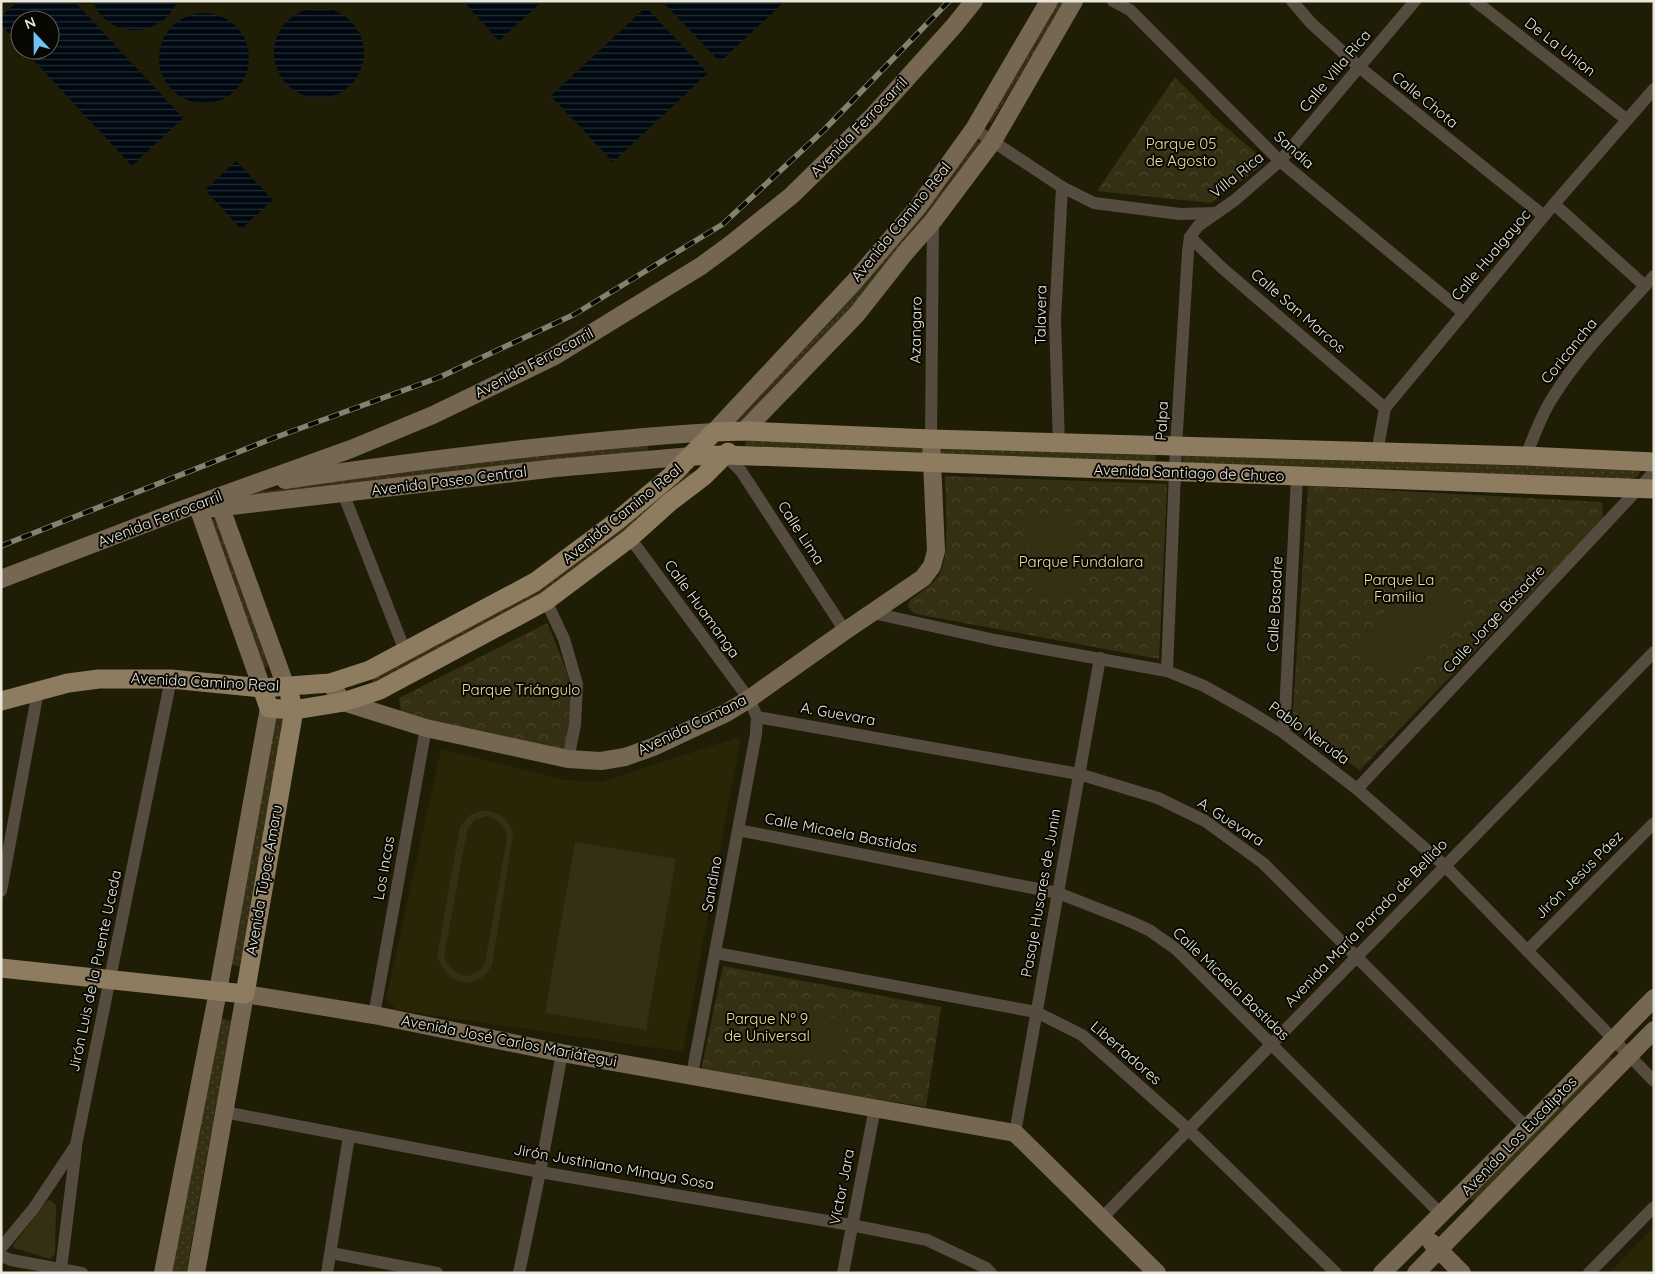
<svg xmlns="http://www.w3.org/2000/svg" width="1655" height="1274" viewBox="0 0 1655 1274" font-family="Quicksand,sans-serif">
	<defs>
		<pattern id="grass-dots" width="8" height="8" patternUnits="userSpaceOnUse" patternTransform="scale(1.25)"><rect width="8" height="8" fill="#353014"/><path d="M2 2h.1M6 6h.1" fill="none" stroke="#49442a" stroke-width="1.8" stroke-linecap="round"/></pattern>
		<pattern id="park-crowns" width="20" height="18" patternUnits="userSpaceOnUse" patternTransform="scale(1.25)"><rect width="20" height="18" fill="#353014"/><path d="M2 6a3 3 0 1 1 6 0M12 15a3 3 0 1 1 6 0" fill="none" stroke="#49442a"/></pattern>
		<pattern id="water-rules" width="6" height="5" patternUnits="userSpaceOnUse" patternTransform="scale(1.25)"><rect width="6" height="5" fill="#000912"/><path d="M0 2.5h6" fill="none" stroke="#252d34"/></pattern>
	</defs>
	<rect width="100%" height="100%" fill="#201d07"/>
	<g fill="#2a2507">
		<path d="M736 738 740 741 683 1052 397 1010 386 999 441 749 565 780 601 782Z"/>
		<path d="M1654 1227V1273H1609L1634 1247Z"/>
	</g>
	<g fill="url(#grass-dots)">
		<path d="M1058 1H1066L991 123 985 120Z"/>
		<path d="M976 140 982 143 894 263 745 423 733 419 883 262 923 214Z"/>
		<path d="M747 438 1156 451 1155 462 743 452Z"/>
		<path d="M645 443 647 446 649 453 252 495 259 492 349 479Z"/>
		<path d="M1183 451 1630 466 1640 472 1637 477 1628 480 1183 465Z"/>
		<path d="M686 472 691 473V476L608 547 537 599 374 684 372 680 375 676Z"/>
		<path d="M216 518 219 521 268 665 266 668 262 669 212 522 213 519Z"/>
		<path d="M287 713 242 968 229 963 276 716Z"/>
		<path d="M220 1018 231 1021 186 1273H172Z"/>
		<path d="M1607 1054 1614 1060 1475 1202 1469 1197Z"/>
	</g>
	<g fill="url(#park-crowns)">
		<path d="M1175 77 1214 117 1256 153 1260 167 1211 203 1097 191Z"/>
		<path d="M945 476 1167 484 1159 659 916 614 911 611 908 606 910 600C921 592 931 587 939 575 951 556 945 500 945 476Z"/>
		<path d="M1308 486 1602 502 1603 519 1360 770 1292 724Z"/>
		<path d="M547 623C555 642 564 661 569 681 574 703 569 727 566 750L401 713 399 698Z"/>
		<path d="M723 966 941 1007 926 1107 701 1071Z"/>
	</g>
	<g fill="#353014" fill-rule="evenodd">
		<path d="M1073 511 1082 593 1034 598 1025 516Z"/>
		<path d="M1423 574 1465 614 1397 684 1355 644Z"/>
		<path d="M482 811C499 810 508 818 513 834L492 966C472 994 449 984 437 957L460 826 470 815ZM488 816C498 820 507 826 507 838L485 963C473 984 452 977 444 957L467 831 475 820Z"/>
		<path d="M575 842 676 859 646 1030 545 1013Z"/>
		<path d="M781 1008 848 1020 840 1062 773 1049Z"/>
		<path d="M50 1200 56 1205 55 1254 50 1259 14 1248 13 1245 47 1201Z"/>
	</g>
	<g fill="url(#water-rules)">
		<path d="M18 1H74L183 118 132 166 24 50H50V20H20V45L1 25V17Z"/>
		<path d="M93 1H178C164 32 124 41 101 15 97 11 95 6 93 1Z"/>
		<path d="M463 1H542L499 41Z"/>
		<path d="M662 1H785L720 62Z"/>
		<path d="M646 7 708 73 613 162 551 96Z"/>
		<circle cx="319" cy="53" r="45"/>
		<circle cx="204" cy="58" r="45"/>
		<path d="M236 161 273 200 241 229 205 190Z"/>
	</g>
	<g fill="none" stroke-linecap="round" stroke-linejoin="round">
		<g stroke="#554c3f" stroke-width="12">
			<path d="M1113 1 1130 10 1280 161 1464 313"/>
			<path d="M1292 1 1311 23 1359 67 1544 216"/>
			<path d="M1475 1 1626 119"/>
			<path d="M974 129 1062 187 1094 203 1180 214 1216 213"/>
			<path d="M1554 204 1645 286"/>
			<path d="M1190 237 1221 267 1385 408"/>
			<path d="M931 439 933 221"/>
			<path d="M1059 444 1055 320 1062 187"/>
			<path d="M1377 453 1385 408 1554 204 1654 89"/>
			<path d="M725 455 741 471 845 631"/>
			<path d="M1526 456C1534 436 1541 415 1553 397 1580 353 1620 314 1654 276"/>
			<path d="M343 493 405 651"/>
			<path d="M630 538 749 699 757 717 756 734 692 1075"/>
			<path d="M546 601 564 639 577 684 575 725 568 759"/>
			<path d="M873 613 995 640 1167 671 1204 686 1247 710 1284 733 1357 789 1445 866 1654 1081"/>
			<path d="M1167 671 1176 447 1188 252 1190 237 1198 226 1235 200 1280 161 1415 1"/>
			<path d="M757 717 1079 774 1158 798 1205 821 1263 863 1527 1128"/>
			<path d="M1284 733 1297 477"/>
			<path d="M1357 789 1654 472"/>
			<path d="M738 830 1058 893 1127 920 1149 930 1176 949 1441 1214"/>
			<path d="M1 891 38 691"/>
			<path d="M1527 951 1654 823"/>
			<path d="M716 953 1036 1012 1082 1035 1188 1129 1336 1273"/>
			<path d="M374 1015 426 728"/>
			<path d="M224 1112 540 1172 851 1225 927 1240 986 1268 991 1273"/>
			<path d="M1015 1133 1100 658"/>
			<path d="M1102 1218 1654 652"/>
			<path d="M1 1248 34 1208 76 1145 171 679"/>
			<path d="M331 1253 437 1273"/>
			<path d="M1 1256 11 1260 82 1273"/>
			<path d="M61 1269 76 1148"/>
			<path d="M327 1273 349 1136"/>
			<path d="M519 1273 540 1172 562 1053"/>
			<path d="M843 1273 875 1108"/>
			<path d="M1589 1273 1654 1207"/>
		</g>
		<g stroke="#756752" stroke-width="18">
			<path d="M744 431 857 314 905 253 933 221 993 141 1074 1"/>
			<path d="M285 480C428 459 570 441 714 432L854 282 918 207 974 129 1049 1"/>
			<path d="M217 497 286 687"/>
			<path d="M206 509 556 468 692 456"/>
			<path d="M199 510 262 688"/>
			<path d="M1 579 173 513 351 449 433 415 553 357 701 266 731 244 791 196 872 117 954 26 974 1"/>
			<path d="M330 683 343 702 426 728 568 759 601 761 625 757 653 747 726 713 749 699 845 631 923 578 932 566 936 551 931 439"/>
			<path d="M1431 1242 1462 1273"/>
			<path d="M163 1273 218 991 269 708"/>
			<path d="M196 1273 245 994 374 1015 562 1053 1015 1133 1157 1273"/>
			<path d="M1382 1273 1527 1128 1654 998"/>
			<path d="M1416 1273 1654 1030"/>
		</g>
		<g stroke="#8e7c61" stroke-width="19">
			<path d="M692 456 725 455 1654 489"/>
			<path d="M262 688 269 708 294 710 343 702 380 690 546 601 630 538 670 502 703 477 728 452"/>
			<path d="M1 701 68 683 99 679H171L262 688 330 683 370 670 535 582 617 521 671 476 714 432 744 431 931 439 1526 456 1654 462"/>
			<path d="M1 968 245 994 294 710 290 697"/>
		</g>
		<g stroke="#83816f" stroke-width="5.5">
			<path id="rail" d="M1 546 271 439 440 377 575 314 723 224 824 130 949 1"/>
		</g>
		<use href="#rail" stroke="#080702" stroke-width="4" stroke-dasharray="11" stroke-linecap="butt"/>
	</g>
	<g text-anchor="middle" stroke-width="4" stroke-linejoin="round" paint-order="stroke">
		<g font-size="15" fill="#eae8da" stroke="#080702">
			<text transform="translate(1560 47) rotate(38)" y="5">De La Union</text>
			<text transform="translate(1335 71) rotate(-50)" y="5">Calle Villa Rica</text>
			<text transform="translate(1425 100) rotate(39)" y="5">Calle Chota</text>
			<text transform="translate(859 127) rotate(-46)" y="5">Avenida Ferrocarril</text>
			<text transform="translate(1294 150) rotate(42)" y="5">Sandia</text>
			<text transform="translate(1237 175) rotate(-39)" y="5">Villa Rica</text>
			<text transform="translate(901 222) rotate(-51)" y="5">Avenida Camino Real</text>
			<text transform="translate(1491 255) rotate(-50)" y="5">Calle Hualgayoc</text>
			<text transform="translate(1298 311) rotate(41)" y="5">Calle San Marcos</text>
			<text transform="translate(1041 315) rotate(-89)" y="5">Talavera</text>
			<text transform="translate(916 330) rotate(-89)" y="5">Azangaro</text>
			<text transform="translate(1569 351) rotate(-51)" y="5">Coricancha</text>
			<text transform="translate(534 363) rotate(-28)" y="5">Avenida Ferrocarril</text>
			<text transform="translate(1162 421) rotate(-87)" y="5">Palpa</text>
			<text transform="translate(1189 473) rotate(2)" y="5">Avenida Santiago de Chuco</text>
			<text transform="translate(449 481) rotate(-7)" y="5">Avenida Paseo Central</text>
			<text transform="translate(622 514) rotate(-39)" y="5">Avenida Camino Real</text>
			<text transform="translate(160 519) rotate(-21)" y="5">Avenida Ferrocarril</text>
			<text transform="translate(801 533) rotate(57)" y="5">Calle Lima</text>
			<text transform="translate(1275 604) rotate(-87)" y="5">Calle Basadre</text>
			<text transform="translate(702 609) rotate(54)" y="5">Calle Huamanga</text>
			<text transform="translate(1494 619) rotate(-47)" y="5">Calle Jorge Basadre</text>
			<text transform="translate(205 682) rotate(3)" y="5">Avenida Camino Real</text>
			<text transform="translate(838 714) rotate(10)" y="5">A. Guevara</text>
			<text transform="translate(692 725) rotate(-26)" y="5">Avenida Camana</text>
			<text transform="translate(1309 733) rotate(36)" y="5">Pablo Neruda</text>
			<text transform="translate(1231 822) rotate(33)" y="5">A. Guevara</text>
			<text transform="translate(841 833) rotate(11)" y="5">Calle Micaela Bastidas</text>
			<text transform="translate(384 868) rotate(-80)" y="5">Los Incas</text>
			<text transform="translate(1579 875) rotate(-45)" y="5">Jirón Jesús Páez</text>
			<text transform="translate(264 880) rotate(-80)" y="5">Avenida Túpac Amaru</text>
			<text transform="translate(712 884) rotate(-80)" y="5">Sandino</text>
			<text transform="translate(1041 893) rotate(-80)" y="5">Pasaje Husares de Junin</text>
			<text transform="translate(1366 923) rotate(-46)" y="5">Avenida María Parado de Bellido</text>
			<text transform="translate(95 971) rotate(-78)" y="5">Jirón Luis de la Puente Uceda</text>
			<text transform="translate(1231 984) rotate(44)" y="5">Calle Micaela Bastidas</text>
			<text transform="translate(509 1041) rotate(11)" y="5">Avenida José Carlos Mariátegui</text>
			<text transform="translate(1126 1053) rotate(41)" y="5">Libertadores</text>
			<text transform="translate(1519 1136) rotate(-46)" y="5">Avenida Los Eucaliptos</text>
			<text transform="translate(614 1167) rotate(10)" y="5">Jirón Justiniano Minaya Sosa</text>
			<text transform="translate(842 1187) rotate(-79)" y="5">Víctor Jara</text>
		</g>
		<g font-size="15" fill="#ece0a0" stroke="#080702">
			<text x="1181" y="149">Parque 05<tspan x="1181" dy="17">de Agosto</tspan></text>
			<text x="1081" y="567">Parque Fundalara</text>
			<text x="1399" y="585">Parque La<tspan x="1399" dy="17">Familia</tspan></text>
			<text x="521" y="695">Parque Triángulo</text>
			<text x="767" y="1024">Parque Nº 9<tspan x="767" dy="17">de Universal</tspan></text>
		</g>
	</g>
	<rect width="1655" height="1274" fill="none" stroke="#eae8da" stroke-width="5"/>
	<g transform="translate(35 35) rotate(338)"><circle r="24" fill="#080702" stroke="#626158"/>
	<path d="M0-4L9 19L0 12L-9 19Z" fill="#72c1f5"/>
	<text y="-8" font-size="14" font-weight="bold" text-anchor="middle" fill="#eae8da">N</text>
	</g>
</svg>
